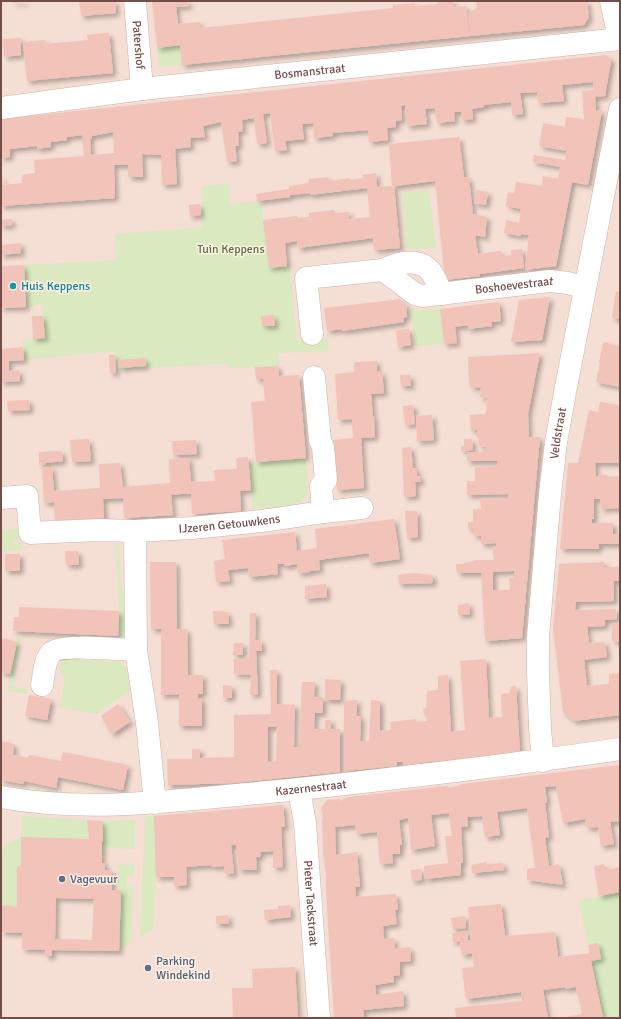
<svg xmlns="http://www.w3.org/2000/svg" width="621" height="1019" viewBox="0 0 621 1019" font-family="Signika,sans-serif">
	<defs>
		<filter id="shadow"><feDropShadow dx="3.5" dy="3.5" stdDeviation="2" flood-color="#0004"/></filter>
	</defs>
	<rect width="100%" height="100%" fill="#fcece1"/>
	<rect fill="#f5ded3" x="1" y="1" width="619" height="1017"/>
	<g fill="#dae9c0">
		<path d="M180 45 182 65 159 67 157 48Z"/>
		<path d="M228 183 230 204 261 201 269 268 290 265 297 341 327 339 329 351 279 353 278 366 229 368 228 364H215L116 370 114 351 24 360 22 340 45 338 42 304 26 307 24 265 116 260 115 234 202 227V186Z"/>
		<path d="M429 190 436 248 407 250 402 193Z"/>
		<path d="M411 307C421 311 429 310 440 309L444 344 415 346Z"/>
		<path d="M306 458 308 490C307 494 306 498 302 501 296 506 262 508 252 509L250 463Z"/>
		<path d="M18 528 22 529V539L14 540V544L22 543V550L3 552 1 531Z"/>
		<path d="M115 544H118L120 547V584L125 590V634L123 636H118L119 611Z"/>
		<path d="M17 637 21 638V645L20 646 19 654H18V662H17L16 670 15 671V679H13L14 689 25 688V686H28L27 694 8 691Z"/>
		<path d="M64 659 120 662 126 667 130 691 95 714 60 707 65 679 60 672 61 662Z"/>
		<path d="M22 816 87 820 89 839 21 866H17V907L1 905V856L5 845 21 837Z"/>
		<path d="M154 816 156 872 153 928 140 937 145 817Z"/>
		<path d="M135 820V849L105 848 104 855H102V842L103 841 102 821Z"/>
		<path d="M119 864 135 865 134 876 127 875 126 887H133L132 942 119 951 121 890H118Z"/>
		<path d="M620 892V1018H603L591 961 601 959 598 943 588 945 579 901Z"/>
	</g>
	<g fill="#f1c3b9" fill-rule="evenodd" filter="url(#shadow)">
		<path d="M13 1H26V2L13 3Z"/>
		<path d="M79 1H115L116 13 81 16Z"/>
		<path d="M152 1H188L189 6 176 7 178 24 200 22V28L393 8V5L415 3V6L438 4 437 1H453L454 7 466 6 470 36 182 65 180 45 157 48Z"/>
		<path d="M476 1H587L589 17 584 25 470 36 468 13 477 8Z"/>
		<path d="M109 33 113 73 27 81 23 42 45 40V44L88 40 87 35Z"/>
		<path d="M21 38V55L4 57 3 39Z"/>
		<path d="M606 55 613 61H611L605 96 595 97 596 111 602 110 588 185 572 182 556 266 525 270 529 235 521 234V236L504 233 506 220 519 223 521 209 506 206 508 192 514 193 516 182 542 186 543 176 558 179 560 167 533 162 534 155 565 160 567 151 539 146 543 123 565 127 566 117 584 119 582 91 594 90 593 82 562 85 564 101 538 103 537 92 520 93 523 114 512 115 511 102 484 105V107L472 109 473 119 462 120 461 112H454L455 121 437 123 435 108 425 109 427 124 407 126 405 105 401 106 402 120 396 121V127L387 128 388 140 369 142 368 130 332 133 333 136 314 138 313 123 302 124 304 139 285 141 287 150 275 151 270 113 263 114 267 143 257 144 254 118 242 120 243 131 238 132 239 146H235L237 161 227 162 221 122 203 126 205 137 190 138 191 147 175 149 177 184 162 185 161 155 142 154 143 177H128V165H114L115 198 1 206V176L2 175 3 185 22 183V175L35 173 34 160 84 156 82 135 67 137V140L51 142V147L37 149V146L10 149V157L1 158V119ZM113 132 114 153 91 155 90 139 92 138V136Z"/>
		<path d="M459 137 464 177 469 178 473 214 487 217 485 237 475 235 478 254 501 251 502 256 511 255V250L522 249 524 268 480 274V276L445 280 435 181 394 186 400 248 374 250 373 238 298 248 297 241 285 243 287 266 269 268 263 220 297 216V218L309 217V213L334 210 335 213 349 212V219L370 217 367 188 310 195V193L290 195V197L257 201 256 194 289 189V186L309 183V179L328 177 329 181 350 178V180L363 178 362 175 376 173 377 187 392 186 389 144Z"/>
		<path d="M476 190 488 192 486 205 474 203Z"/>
		<path d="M200 204 201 215 190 216 189 205Z"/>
		<path d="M12 219V225L1 226V220Z"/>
		<path d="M21 243V253L1 255V245Z"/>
		<path d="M24 265 26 307 1 308V266Z"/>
		<path d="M616 291 620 292V319L612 318Z"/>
		<path d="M550 297 542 340 511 342 519 300Z"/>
		<path d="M401 299 402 304 406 303 407 317 403 318 404 322 342 331V329L327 331 324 308Z"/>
		<path d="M499 302 501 321 491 322 492 326 468 329V325L455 327 457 343 444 344 440 309Z"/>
		<path d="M274 315 275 326H262L261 316Z"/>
		<path d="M32 316H43L45 338 33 339Z"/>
		<path d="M409 329 411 345 398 347 396 330Z"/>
		<path d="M603 342 620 346V387L596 382 600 363H599Z"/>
		<path d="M23 347 24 360 9 361V371L19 370 20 381 1 382V349Z"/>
		<path d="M540 353 528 414 529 437H540L522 638 485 641 481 573H457L456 564H464V563L476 560H494V555H493V546H496V543L481 544V536H474L473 529H468V522H473V509H481L480 499 508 498V494L467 495V481H475V467L497 466V461H467V452H485L486 447 479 446V438H477V430H471L470 415 486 414 487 398 480 397 481 388 470 387 471 383 469 384 468 357ZM514 571V578H509L510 590H493V572Z"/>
		<path d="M109 355H115L116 373H110Z"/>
		<path d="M145 358 146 366 119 368 118 360Z"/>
		<path d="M377 361V372L382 371 384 393 371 394 373 416H374L375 437 361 438 364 488 337 490 333 440 353 438 352 419 338 420 335 374 354 372V362Z"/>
		<path d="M278 366 279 376 299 375 306 458 256 462 251 402 265 401 263 379H256L255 367Z"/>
		<path d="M400 375H410L411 386H401Z"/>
		<path d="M29 400 30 410 8 411 7 401Z"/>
		<path d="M600 402 620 405 619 463H595L596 477 600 475H607L609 477 620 476V508L601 509 600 499H594V519H592V523H613V534H620V544H599V549H560L568 463H578L589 410 598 412Z"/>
		<path d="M413 405 415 424 405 425 403 406Z"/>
		<path d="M432 415 434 440 417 441 416 416Z"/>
		<path d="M89 439 91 461 72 462 70 440Z"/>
		<path d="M464 439H472L473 450 461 451V446H464Z"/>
		<path d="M196 440 197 454 173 455 172 441Z"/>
		<path d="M411 447 413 468H417V476H420L421 482H415L416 496 404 497 402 448Z"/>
		<path d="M62 451 63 461 46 463V464L39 465V452Z"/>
		<path d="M248 457 251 490 240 491 241 511 192 514 191 494H181L171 495 173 515 124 518 123 498 103 499 104 519 55 522 54 502 44 503 42 468 52 467 54 491 100 488 99 464 120 463 123 487 170 483 169 459 189 458 191 482 215 481 214 470 237 469 236 458Z"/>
		<path d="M405 511H417L418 537 407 538Z"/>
		<path d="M394 519 400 559 370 563 369 553 319 560 320 570 309 571 310 572 298 573 297 564 284 566V564H277L278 574 249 577 248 568 228 570 230 581 216 582 214 561 225 559 222 540 295 532 297 551 317 548 315 529Z"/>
		<path d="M65 551H78L79 565H66Z"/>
		<rect x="5" y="554" width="15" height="17"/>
		<path d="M150 562H176L177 629H187L188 675H203V694H198V699L202 698V726H179V694L161 695V629H151Z"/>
		<path d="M604 562V567H620V581H614V601L576 602 575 610 616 609 617 619 605 620V626L587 627 589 643 605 642 607 657 584 660 587 686 609 684V674L620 673V715L574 721 563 712 555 645 553 629 559 564Z"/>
		<path d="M413 573 433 575V583L399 584 398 575Z"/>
		<path d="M326 584 327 597 305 599V586Z"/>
		<path d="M469 603 470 614 458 615V605Z"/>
		<path d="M19 607 119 611 118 636 13 631 14 617H19Z"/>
		<path d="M213 611 228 612 229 624H214Z"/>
		<path d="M250 613H256L255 640H261L262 651H256L258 694 250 695 251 675 234 674V659H249Z"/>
		<path d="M612 623H620V642L612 641Z"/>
		<path d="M3 638 17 642 10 674 1 672V647Z"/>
		<path d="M234 643H243V655H233Z"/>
		<path d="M486 659 489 718 502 717 501 694 510 693V687L516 686 520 753 439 762V761L419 763 420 764H418L404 765 403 762H397V766L344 771V701L357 700V716H361L360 741H369L371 700 380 701V731L391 730 390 722 416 719V722L427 721V717L424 714 423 709 426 708 427 691 438 690V676L448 675 451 732 465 730 460 661Z"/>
		<path d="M270 670H277V704L295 705 294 747H299L302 682H315L314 697H323V713H315L314 729H325V720H331V729H340V772L234 783 168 785 167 759H192V749H200V758L234 757V715L271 714ZM268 727H277L276 761 268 762Z"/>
		<path d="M325 679 341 680 340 700H325Z"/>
		<path d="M223 685 232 686V698H223Z"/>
		<path d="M29 695 51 699 47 720 25 716Z"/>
		<path d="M118 704 130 722 112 734 101 716Z"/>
		<path d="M1 741 14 744 13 755 28 758 29 755 61 761 63 752 128 765 123 790 58 777 56 788 24 781 23 784 1 780Z"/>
		<path d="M620 765V821L610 822 614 844 601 846 598 827 587 828 585 819 563 823 556 786 545 787 547 802 545 803 549 837 545 838 549 866 559 864 563 885 527 880V869L546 866 535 867 527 808 497 812 500 835 485 837 482 816 467 817 468 827H461L463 863H461V875L425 879 424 866 448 863 445 836H452L449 813 431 815 435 846 411 850 408 818 399 820 402 845H400V854H392L393 863 380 864 377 832 357 834 355 825 335 827 336 855 357 852 360 887H355L356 897 396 894 398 910H395L397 924 383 926 384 939 394 938 395 949 410 947 411 961 400 962V975L393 976 394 982 375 985 376 995 403 991 404 1006 363 1010 364 1018H334L326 891V869H325L324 856H323L322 818H323L321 808 327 800 340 799V801L343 800V799L349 797 446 786H448V788H452V787L461 785V784Z"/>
		<path d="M283 805 285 827H281L283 867 273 868V851L260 852 261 857H256L257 870H239L236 845H231L234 873 225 874 224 866 212 867 211 865 186 867 187 885 174 886V877H156L154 816Z"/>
		<path d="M87 820 102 821 103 842H102V863H105V870H112V890H121L119 951 52 950V956H45V950L22 949V933L1 932V905L17 907V866H21V837L89 839ZM56 898 94 899 92 940 55 939Z"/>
		<path d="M486 862 488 870 487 864 503 863 504 870 472 873 471 865Z"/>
		<path d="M604 864 605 870 620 867V892L599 896 594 866Z"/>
		<path d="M421 869 422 880 412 881 411 870Z"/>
		<path d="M501 904 505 936 555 932 558 957 590 953 588 945 598 943 601 959 591 961 603 1018H560L582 1014 576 987 565 989V987L543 990 548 1018H456L455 1008 522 1001 521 992 466 999 462 968 474 967 472 953 462 955 460 941 453 942 452 933 468 931V940H471L468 907Z"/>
		<path d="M290 905 291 917 265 920 264 910 278 909V906Z"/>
		<path d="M228 915 229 924H216V916Z"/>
		<path d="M465 916 466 928 453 929 451 918Z"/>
		<path d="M295 967 298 1018H233L232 988H253L252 969Z"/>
	</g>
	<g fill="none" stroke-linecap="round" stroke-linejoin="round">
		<g stroke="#cfb3ab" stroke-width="23">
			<g id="street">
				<path id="s1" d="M135 1 142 89"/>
				<path d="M611 1 617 29 620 36"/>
				<path id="s2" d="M1 108 142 89 620 39"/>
				<path id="s3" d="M383 270 415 294 422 296 550 281 568 283 585 288"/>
				<path d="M312 334 306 278 383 270C395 264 414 258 426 267 434 272 438 286 442 294"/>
				<path id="s4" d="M1 498 27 496 30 533 98 530 135 531 192 528 262 521 323 512 321 486 326 480 323 447 320 440 314 377"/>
				<path d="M323 512 362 508"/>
				<path d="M135 531 136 650 147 723 155 803"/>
				<path d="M42 685C44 675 44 661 51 653 60 643 122 650 136 650"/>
				<path id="s5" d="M543 761 540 729 538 671V637L550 494 556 442 566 387 620 109"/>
				<path id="s6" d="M299 790 305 823 319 1018"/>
				<path id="s7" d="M1 797C82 812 166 802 247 794 306 789 364 782 422 775 488 767 554 759 620 749"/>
			</g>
		</g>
		<use href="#street" stroke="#fff" stroke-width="22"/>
	</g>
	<circle fill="#0f9aa8" stroke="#fff0e7" stroke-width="1.5" cx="13" cy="286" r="4"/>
	<g fill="#5c6f8a" stroke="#fff0e7" stroke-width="1.5">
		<circle cx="62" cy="879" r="4"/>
		<circle cx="148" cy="968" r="4"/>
	</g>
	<g text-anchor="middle" stroke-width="3" stroke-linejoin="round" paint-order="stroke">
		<g font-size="12" fill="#734e49" stroke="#fff0e7">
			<text dy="4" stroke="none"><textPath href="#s1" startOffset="44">Patershof</textPath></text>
			<text dy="4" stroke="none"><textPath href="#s2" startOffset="311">Bosmanstraat</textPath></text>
			<text dy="4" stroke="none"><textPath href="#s3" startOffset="140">Boshoevestraat</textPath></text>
			<text dy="4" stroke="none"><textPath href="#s5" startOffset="329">Veldstraat</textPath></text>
			<text dy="4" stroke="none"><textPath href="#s4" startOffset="263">IJzeren Getouwkens</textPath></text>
			<text dy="4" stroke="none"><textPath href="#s7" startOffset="311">Kazernestraat</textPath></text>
			<text dy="4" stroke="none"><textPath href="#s6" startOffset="114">Pieter Tackstraat</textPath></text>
		</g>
		<g font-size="12" fill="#5a733e" stroke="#fff0e7">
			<text x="231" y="253">Tuin Keppens</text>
		</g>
		<g font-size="12" fill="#0d838f" stroke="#fff0e7" text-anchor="start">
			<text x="21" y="290">Huis Keppens</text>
		</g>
		<g font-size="12" fill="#4e5e75" stroke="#fff0e7" text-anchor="start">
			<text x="70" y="883">Vagevuur</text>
			<text x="156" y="965">Parking<tspan x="156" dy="14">Windekind</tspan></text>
		</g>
	</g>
	<rect width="621" height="1019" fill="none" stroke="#734e49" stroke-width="4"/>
</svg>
